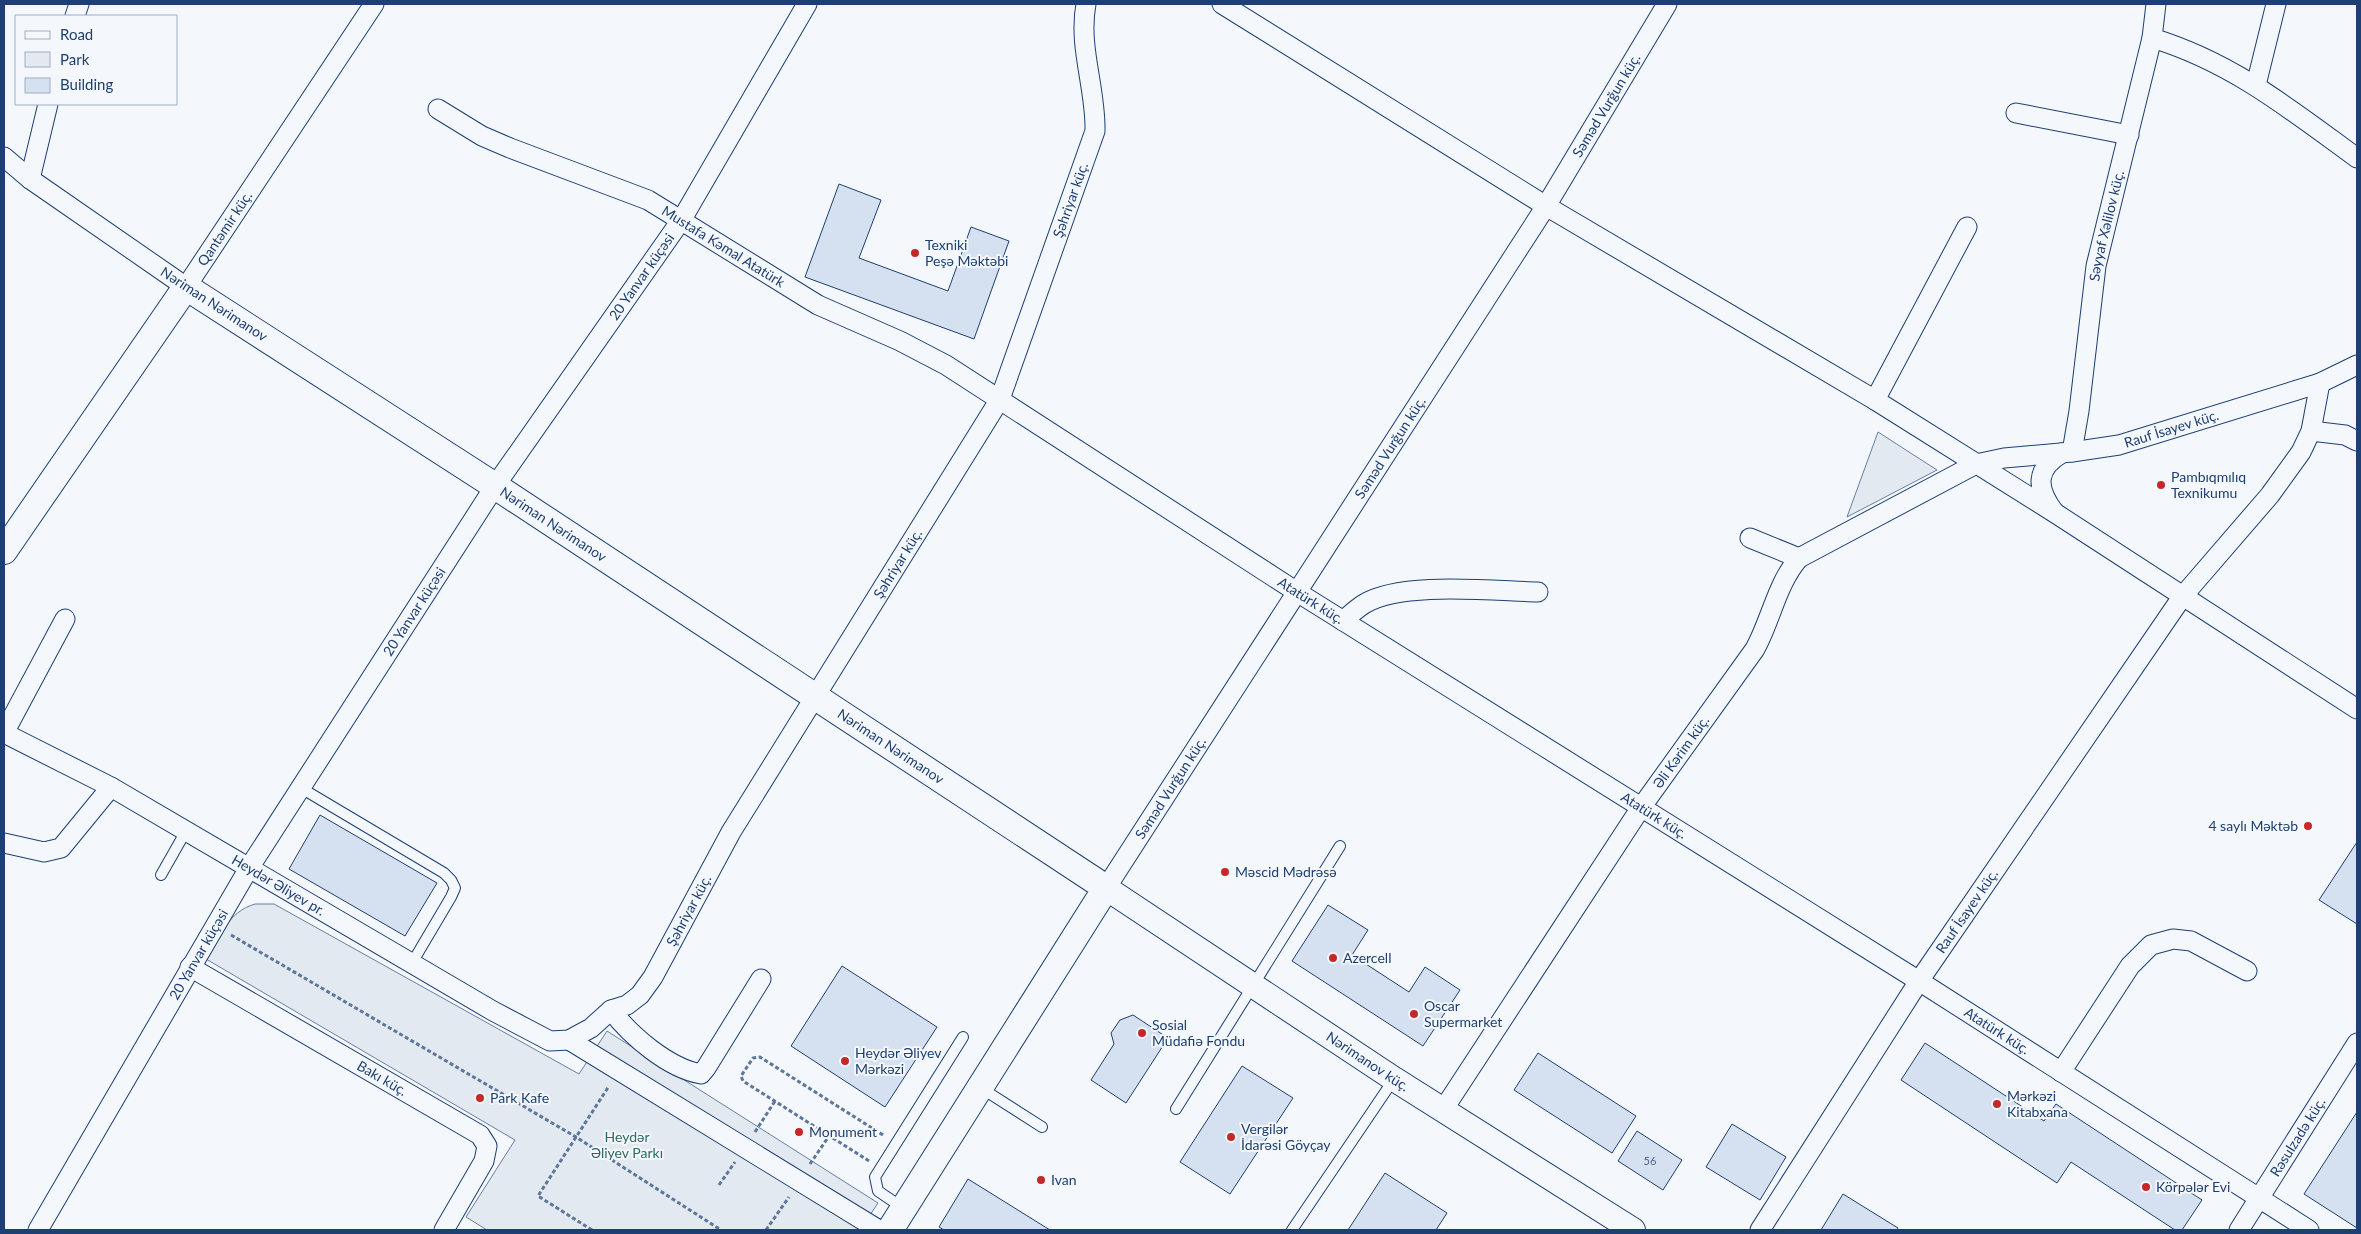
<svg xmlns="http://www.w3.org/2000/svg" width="2361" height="1234" viewBox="0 0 2361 1234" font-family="Lato,sans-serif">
	<rect width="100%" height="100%" fill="#f4f7fb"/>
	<g fill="#e3e9f0" stroke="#687fa3">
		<path d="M1878 432 1937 470 1847 517Z"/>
		<path d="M255 904H274L579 1074 607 1031 878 1203 860 1230H487L466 1217 515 1140 206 959C220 936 228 912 255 904Z"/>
	</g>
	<g fill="#d5e0f0" stroke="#1d3f73">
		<path d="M839 184 881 200 859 258 948 291 971 227 1009 241 974 339 805 277Z"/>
		<path d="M320 815 437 883 405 936 289 869Z"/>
		<path d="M2357 842V924L2319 900Z"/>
		<path d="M1328 905 1368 930 1352 955 1409 992 1425 967 1460 990 1423 1046 1292 961Z"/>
		<path d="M842 966 937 1027 885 1107 791 1046Z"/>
		<path d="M1133 1015 1168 1038 1126 1103 1091 1080 1114 1044 1111 1033 1120 1020Z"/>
		<path d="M1925 1043 2044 1121 2056 1104 2202 1200 2182 1230H2175L2071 1162 2057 1183 1901 1080Z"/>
		<path d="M1538 1053 1636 1116 1612 1153 1514 1090Z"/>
		<path d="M1242 1066 1293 1098 1230 1194 1180 1162Z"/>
		<path d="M2357 1112V1228L2304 1194Z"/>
		<path d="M1732 1124 1786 1157 1760 1200 1706 1167Z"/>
		<path d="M1637 1131 1682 1160 1663 1190 1618 1161Z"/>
		<path d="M1385 1173 1447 1213 1436 1230H1348Z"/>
		<path d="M968 1179 1050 1230H944L939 1227Z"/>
		<path d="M1843 1194 1898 1228 1897 1230H1821Z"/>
	</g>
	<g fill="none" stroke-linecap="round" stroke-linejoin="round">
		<g stroke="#1d3f73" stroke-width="12">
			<g id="service">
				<path d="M301 788 444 873 451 880 455 888 451 897 412 963"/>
				<path d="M161 875 186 831"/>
				<path d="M981 1088 1042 1127"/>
				<path d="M1176 1109 1340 846"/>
				<path d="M903 1208 878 1191 875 1177 963 1037"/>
				<path d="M1292 1230 1394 1079"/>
			</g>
		</g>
		<g stroke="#1d3f73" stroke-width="21">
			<g id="minor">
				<path d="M1222 4 1546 206 1875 400 2055 513 2357 709"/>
				<path d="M75 16 79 4"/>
				<path d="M2152 38C2232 62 2291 110 2357 158"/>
				<path d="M2256 85 2276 4"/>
				<path id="s1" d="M438 109 482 136 510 148 648 200 818 305 900 341 946 365 1297 592 1919 981 2309 1230"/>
				<path d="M2016 113 2129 135"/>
				<path id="s2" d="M4 157 30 179 186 287 374 4"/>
				<path d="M30 179 48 104"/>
				<path d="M1875 400 1967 227"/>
				<path d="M2311 431 2345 435 2357 441"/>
				<path id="s3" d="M2072 452 2079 411 2096 266 2152 38 2156 4"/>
				<path d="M2054 512C2036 488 2035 469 2062 453"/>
				<path d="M1750 538 1799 558"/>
				<path d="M1343 621C1350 615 1356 609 1364 604 1401 581 1493 591 1538 592"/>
				<path id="s4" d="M4 733 111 787 493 1011 550 1041 569 1040 591 1028 611 1010 627 1005 640 995 653 977 731 832 1000 399 1095 131C1096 88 1078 47 1086 4"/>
				<path d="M4 733 65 619"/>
				<path d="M4 843 44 852 61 848 111 787"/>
				<path id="s5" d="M1106 888 1546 206 1667 4"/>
				<path id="s6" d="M190 967 480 1135 487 1146 484 1161 444 1230"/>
				<path d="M611 1010C631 1036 668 1068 701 1074L706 1068 761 979"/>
				<path d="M569 1040 879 1230"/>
				<path d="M2061 1072 2130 966 2151 945 2173 939 2191 941 2247 971"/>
				<path id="s7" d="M1443 1110 1640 809 1755 649C1771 620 1777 583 1799 558L1976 464 2004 458 2072 452 2119 445 2320 383 2357 365"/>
				<path id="s8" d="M38 1230 249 868 495 486 682 219 807 4"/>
				<path id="s9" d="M1760 1230 1919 981 2182 597 2270 495 2301 452 2311 431 2320 383"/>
				<path id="s10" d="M2239 1230 2357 1043"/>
			</g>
		</g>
		<g stroke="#1d3f73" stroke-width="26">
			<g id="tertiary">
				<path id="s11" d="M1106 888 1394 1079 1633 1230"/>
			</g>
		</g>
		<g stroke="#1d3f73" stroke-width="28">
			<g id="secondary">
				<path id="s12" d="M4 551 186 287 495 486 1106 888 890 1230"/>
			</g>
		</g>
		<g stroke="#5e769c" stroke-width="3" stroke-dasharray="4 2.5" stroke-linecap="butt">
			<path d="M231 935 576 1137 721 1230"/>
			<path d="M755 1132 775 1101"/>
			<path d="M869 1161 743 1081 741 1076 753 1058 760 1057 883 1135"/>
			<path d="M810 1164 829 1136"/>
			<path d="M719 1185 735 1162"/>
			<path d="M592 1230 538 1196 609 1086"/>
			<path d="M766 1230 789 1197"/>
		</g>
		<use href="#service" stroke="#f4f7fb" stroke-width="10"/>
		<use href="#minor" stroke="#f4f7fb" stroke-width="19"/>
		<use href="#tertiary" stroke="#f4f7fb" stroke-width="24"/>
		<use href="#secondary" stroke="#f4f7fb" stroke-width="26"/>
	</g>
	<g fill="#c62828" stroke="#f4f7fb" stroke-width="2">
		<circle cx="915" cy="253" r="5"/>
		<circle cx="2161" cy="485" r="5"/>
		<circle cx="2308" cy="826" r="5"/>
		<circle cx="1225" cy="872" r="5"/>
		<circle cx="1333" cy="958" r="5"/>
		<circle cx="1414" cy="1014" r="5"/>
		<circle cx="1142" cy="1033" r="5"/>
		<circle cx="845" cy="1061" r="5"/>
		<circle cx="480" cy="1098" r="5"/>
		<circle cx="1997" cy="1104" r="5"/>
		<circle cx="799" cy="1132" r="5"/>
		<circle cx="1231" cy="1137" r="5"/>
		<circle cx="1041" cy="1180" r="5"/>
		<circle cx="2146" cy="1187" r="5"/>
	</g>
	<g text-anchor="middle" stroke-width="4" stroke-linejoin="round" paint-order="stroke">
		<g font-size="11" fill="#4b6792">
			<text x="1650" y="1165">56</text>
		</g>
		<g font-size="14" fill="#1d3f73" stroke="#f4f7fb">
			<text dy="5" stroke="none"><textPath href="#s5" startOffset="929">Səməd Vurğun küç.</textPath></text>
			<text dy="5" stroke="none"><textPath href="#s4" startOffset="1639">Şəhriyar küç.</textPath></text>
			<text dy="5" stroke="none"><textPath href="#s3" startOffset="229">Səyyaf Xəlilov küç.</textPath></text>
			<text dy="5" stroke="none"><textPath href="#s2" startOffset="294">Qantəmir küç.</textPath></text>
			<text dy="5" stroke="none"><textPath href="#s1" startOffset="318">Mustafa Kəmal Atatürk</textPath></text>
			<text dy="5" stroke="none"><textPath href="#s8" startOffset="1129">20 Yanvar küçəsi</textPath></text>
			<text transform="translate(214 304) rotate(33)" y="5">Nəriman Nərimanov</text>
			<text dy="5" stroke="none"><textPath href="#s7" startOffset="1058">Rauf İsayev küç.</textPath></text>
			<text dy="5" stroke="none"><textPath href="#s5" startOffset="524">Səməd Vurğun küç.</textPath></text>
			<text dy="5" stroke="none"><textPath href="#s12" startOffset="758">Nəriman Nərimanov</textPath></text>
			<text dy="5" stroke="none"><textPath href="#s4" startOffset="1234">Şəhriyar küç.</textPath></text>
			<text dy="5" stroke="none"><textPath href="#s1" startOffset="1005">Atatürk küç.</textPath></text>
			<text dy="5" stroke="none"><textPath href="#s8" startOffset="724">20 Yanvar küçəsi</textPath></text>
			<text dy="5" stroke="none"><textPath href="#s12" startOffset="1162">Nəriman Nərimanov</textPath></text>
			<text dy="5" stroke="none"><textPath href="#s7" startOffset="430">Əli Kərim küç.</textPath></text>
			<text dy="5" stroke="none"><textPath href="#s5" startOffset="119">Səməd Vurğun küç.</textPath></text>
			<text dy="5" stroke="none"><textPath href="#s1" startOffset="1410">Atatürk küç.</textPath></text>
			<text dy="5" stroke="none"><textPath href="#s4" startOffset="314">Heydər Əliyev pr.</textPath></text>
			<text dy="5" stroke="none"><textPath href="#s4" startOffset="829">Şəhriyar küç.</textPath></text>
			<text dy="5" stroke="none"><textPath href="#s9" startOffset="380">Rauf İsayev küç.</textPath></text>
			<text dy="5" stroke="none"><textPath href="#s8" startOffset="319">20 Yanvar küçəsi</textPath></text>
			<text dy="5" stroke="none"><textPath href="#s1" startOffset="1815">Atatürk küç.</textPath></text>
			<text dy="5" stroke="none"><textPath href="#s11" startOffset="314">Nərimanov küç.</textPath></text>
			<text dy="5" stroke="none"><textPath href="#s6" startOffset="222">Bakı küç.</textPath></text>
			<text dy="5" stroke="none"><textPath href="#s10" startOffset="110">Rəsulzadə küç.</textPath></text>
		</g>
		<g font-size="14" fill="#1d3f73" stroke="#f4f7fb" text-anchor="start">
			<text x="925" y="250">Texniki<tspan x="925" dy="16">Peşə Məktəbi</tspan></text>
			<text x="2171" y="482">Pambıqmılıq<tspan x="2171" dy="16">Texnikumu</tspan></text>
			<text x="2298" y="831" text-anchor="end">4 saylı Məktəb</text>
			<text x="1235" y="877">Məscid Mədrəsə</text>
			<text x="1343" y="963">Azercell</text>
			<text x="1424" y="1011">Oscar<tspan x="1424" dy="16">Supermarket</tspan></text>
			<text x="1152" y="1030">Sosial<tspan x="1152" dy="16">Müdafiə Fondu</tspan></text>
			<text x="855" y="1058">Heydər Əliyev<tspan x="855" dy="16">Mərkəzi</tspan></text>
			<text x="2007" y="1101">Mərkəzi<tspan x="2007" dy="16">Kitabxana</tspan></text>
			<text x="490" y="1103">Park Kafe</text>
			<text x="1241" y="1134">Vergilər<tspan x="1241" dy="16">İdarəsi Göyçay</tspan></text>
			<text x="809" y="1137">Monument</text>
			<text x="1051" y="1185">Ivan</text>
			<text x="2156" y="1192">Körpələr Evi</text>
		</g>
		<g font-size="14" fill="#2c6c60" stroke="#f4f7fb">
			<text x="627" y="1142">Heydər<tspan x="627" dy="16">Əliyev Parkı</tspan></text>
		</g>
	</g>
	<rect width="2361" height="1234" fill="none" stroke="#1d3f73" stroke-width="10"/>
	<rect x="15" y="15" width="162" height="90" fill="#f4f7fb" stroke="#9eadc5"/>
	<rect x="25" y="31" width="25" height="8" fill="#f4f7fb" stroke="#9eadc5"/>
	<text x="60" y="40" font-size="15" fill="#1d3f73">Road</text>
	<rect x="25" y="52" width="25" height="15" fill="#e3e9f0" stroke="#9eadc5"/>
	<text x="60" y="65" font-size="15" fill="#1d3f73">Park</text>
	<rect x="25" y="78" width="25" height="15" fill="#d5e0f0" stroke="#9eadc5"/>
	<text x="60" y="90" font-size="15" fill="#1d3f73">Building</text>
</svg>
